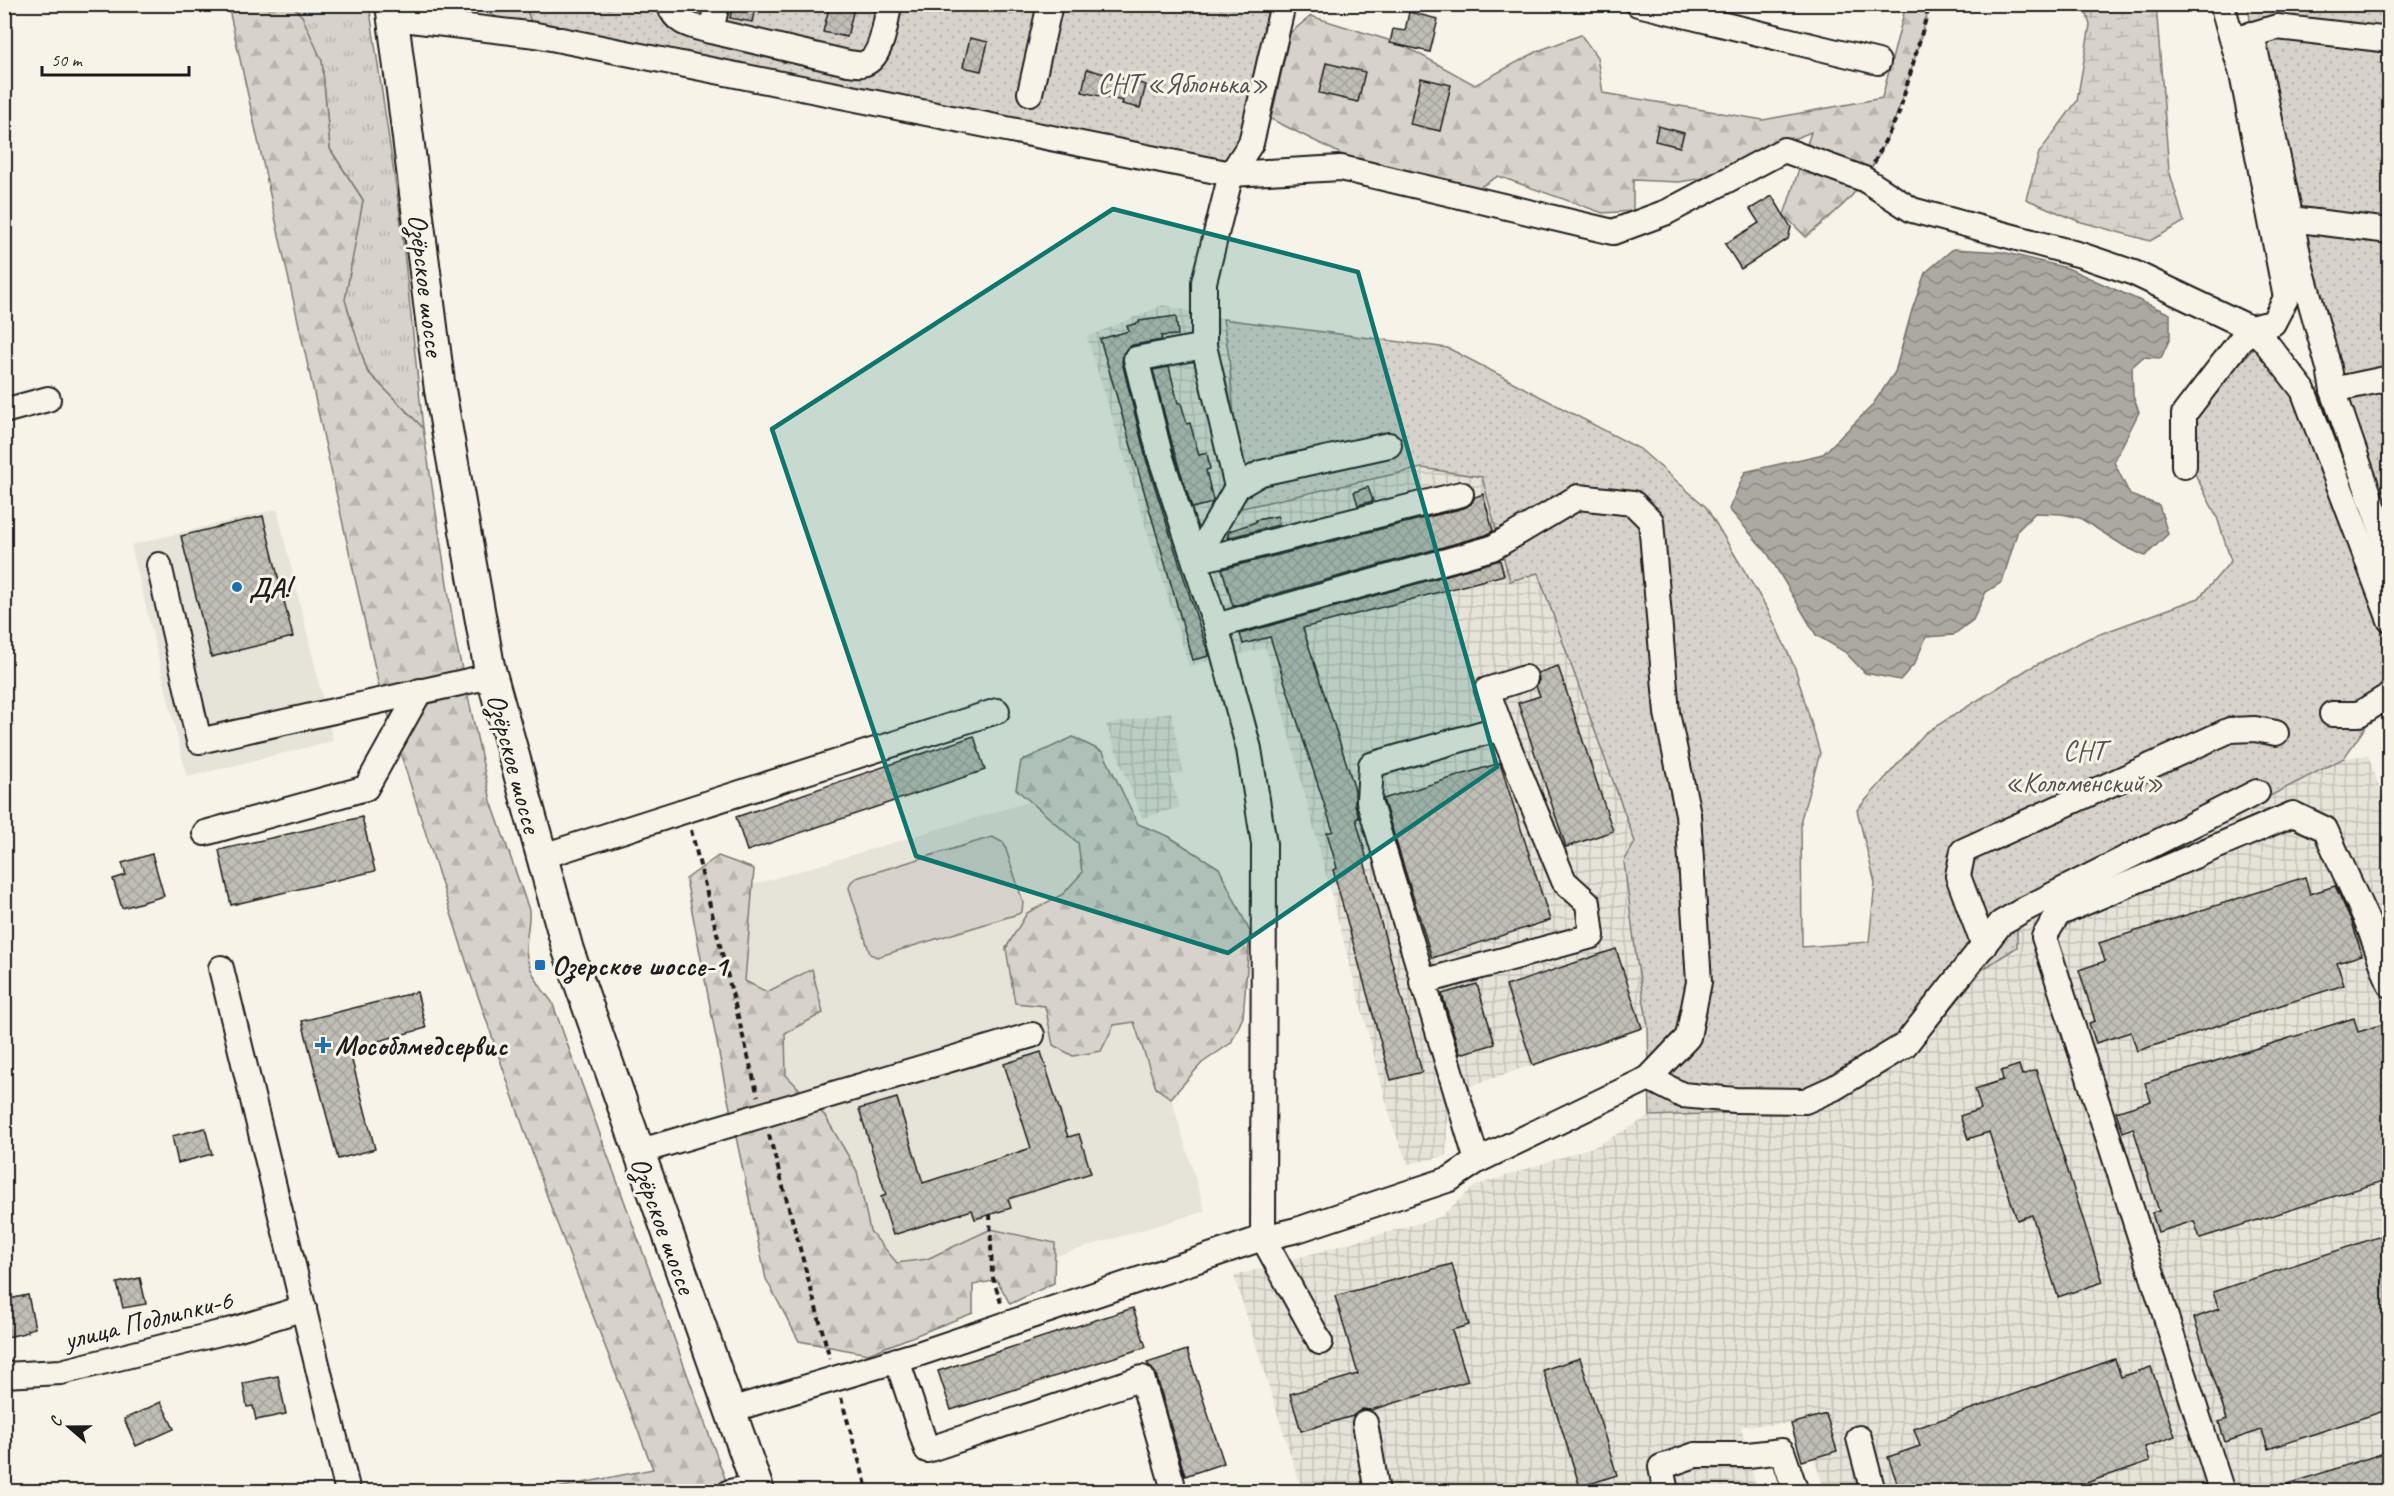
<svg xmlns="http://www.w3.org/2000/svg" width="2394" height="1496" viewBox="0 0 2394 1496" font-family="Caveat,sans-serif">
	<defs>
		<pattern id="industrial-grid" width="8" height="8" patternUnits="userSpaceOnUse" patternTransform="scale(1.5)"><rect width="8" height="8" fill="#e6e3d9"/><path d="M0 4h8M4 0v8" fill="none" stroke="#c5c2ba"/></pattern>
		<pattern id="grass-tufts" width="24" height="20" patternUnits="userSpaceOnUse" patternTransform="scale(1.5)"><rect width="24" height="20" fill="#d7d3cb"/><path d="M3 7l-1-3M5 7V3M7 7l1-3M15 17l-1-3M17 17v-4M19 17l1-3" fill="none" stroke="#b8b5ae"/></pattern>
		<pattern id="forest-firs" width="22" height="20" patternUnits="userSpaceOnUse" patternTransform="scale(1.5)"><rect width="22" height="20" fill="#d7d3cb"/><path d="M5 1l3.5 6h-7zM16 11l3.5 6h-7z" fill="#b8b5ae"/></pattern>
		<pattern id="wetland-marsh" width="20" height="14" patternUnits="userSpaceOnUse" patternTransform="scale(1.5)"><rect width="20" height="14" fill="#d7d3cb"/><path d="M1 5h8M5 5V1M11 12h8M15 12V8" fill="none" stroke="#b8b5ae"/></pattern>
		<pattern id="garden-dots" width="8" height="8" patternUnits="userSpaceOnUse" patternTransform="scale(1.5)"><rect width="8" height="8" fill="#d7d3cb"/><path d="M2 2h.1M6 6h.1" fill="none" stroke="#b8b5ae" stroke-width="1.8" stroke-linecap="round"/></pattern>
		<pattern id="water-waves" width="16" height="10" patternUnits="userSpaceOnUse" patternTransform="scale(1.5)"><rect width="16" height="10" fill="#aca9a2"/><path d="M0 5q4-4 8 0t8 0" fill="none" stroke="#8b8983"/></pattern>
		<pattern id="building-cross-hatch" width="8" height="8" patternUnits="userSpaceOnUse" patternTransform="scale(1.5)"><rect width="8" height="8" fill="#c0beb5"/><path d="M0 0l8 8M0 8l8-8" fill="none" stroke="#a4a39b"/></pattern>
	</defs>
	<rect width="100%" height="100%" fill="#f7f3e8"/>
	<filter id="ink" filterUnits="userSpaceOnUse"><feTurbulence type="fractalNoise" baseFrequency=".0167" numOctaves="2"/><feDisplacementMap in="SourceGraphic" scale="12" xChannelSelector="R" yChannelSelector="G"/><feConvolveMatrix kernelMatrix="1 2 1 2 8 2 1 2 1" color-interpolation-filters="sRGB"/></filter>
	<g filter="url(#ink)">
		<g fill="#e6e3d9">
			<path d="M277 509 333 741 187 777 131 545Z"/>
			<path d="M1078 787 1205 1211 846 1319 719 895Z"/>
		</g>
		<g fill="url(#industrial-grid)">
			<path d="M1163 305 1223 319 1229 357 1243 508 1422 468 1482 477 1510 581 1538 573 1635 842 1636 956 1648 1026 1455 1091 1448 1101 1446 1156 1408 1164 1393 1127 1266 648 1189 666 1087 337Z"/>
			<path d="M1171 712 1183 772 1170 775 1180 807 1142 818 1106 725Z"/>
			<path d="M2368 755 2390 818 2389 1491H1825L1814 1458 1802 1461 1791 1424 1741 1426 1757 1491H1302L1234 1276 1440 1217 1475 1186 1598 1145 1650 1116 1718 1112 1918 1049 1983 969 2016 947 2017 926 2344 758Z"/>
		</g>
		<path fill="url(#grass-tufts)" stroke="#7a7874" stroke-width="1.5" d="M369 4 400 214 423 428 367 371 344 300 363 200 330 149 322 61 291 5Z"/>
		<g fill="url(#forest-firs)" stroke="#7a7874" stroke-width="1.5">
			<path d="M228 5H291L302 16 322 61 330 149 363 200 345 300 367 371 423 428 456 642 491 801 529 910C530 924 526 935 526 948 525 965 541 989 552 1002L727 1484 688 1492 542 1491 653 1469 553 1213 468 967 378 682Z"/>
			<path d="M472 5H525L536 35 475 7Z"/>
			<path d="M1906 5H1930C1911 69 1897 139 1854 193 1841 209 1822 223 1806 237L1784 215 1811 132 1771 148 1716 176 1679 182 1633 180V211L1603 213 1498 176 1477 189 1357 162 1271 119 1290 33 1311 16 1401 44 1475 85 1538 51 1581 35 1597 57 1603 93 1763 120 1882 98Z"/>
			<path d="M1073 737 1103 752 1138 824 1168 836 1219 868 1250 932 1243 1017 1231 1043 1202 1063 1171 1098 1156 1088 1134 1022 1114 1025 1101 1051 1073 1056 1053 1045 1045 1006 1015 1003 1006 948 1027 913 1063 894 1082 873 1078 843 1016 789 1021 761Z"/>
			<path d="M718 856 754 869 745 981 767 992 812 969 823 1013 785 1033 786 1075 825 1116 857 1171 870 1231 897 1263 927 1259 991 1229 1055 1243 1054 1283 1010 1304 997 1280 973 1285V1313L868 1354 799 1341 766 1279 724 1080 686 879Z"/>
		</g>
		<path fill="url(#wetland-marsh)" stroke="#7a7874" stroke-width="1.5" d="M2084 5H2156L2169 170 2184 222 2150 241 2078 221 2026 199 2039 153 2077 101 2090 25Z"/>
		<g fill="url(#garden-dots)" stroke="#7a7874" stroke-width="1.5">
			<path d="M525 5H1283L1231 174 536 35Z"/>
			<path d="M2248 5H2389V555L2340 411 2252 34Z"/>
			<path d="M1223 319 1448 348 1640 449 1706 507 1768 610 1795 668 1820 753 1801 819 1802 947 1869 942 1875 883 1857 810 1925 733 2028 669 2089 638 2199 598 2231 561 2217 517 2190 464 2189 417 2258 344 2283 371 2349 533 2389 647V704L2377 710 2344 758 2017 926V947L1983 969 1918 1049 1814 1110 1650 1116 1648 1026 1636 956 1624 862 1635 842 1538 573 1510 581 1482 477 1422 468 1242 508 1229 357Z"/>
		</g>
		<path fill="#d7d3cb" stroke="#7a7874" stroke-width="1.5" d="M992 837 1004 843 1023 902 1022 911 1018 914 877 957 870 954 849 888 851 882 856 878Z"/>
		<path fill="url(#water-waves)" stroke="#72716c" stroke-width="1.5" d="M1953 249 2002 252 2067 268 2170 314V338L2161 358 2143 357 2132 367 2133 396 2139 412 2114 462 2130 495 2159 505 2168 534 2145 556 2124 546 2080 518 2062 514 2035 513 2018 530 2002 582 1986 592 1973 620 1953 635 1926 637 1915 663 1900 680 1865 673 1845 652 1816 635 1768 554 1729 509 1745 472 1823 454 1871 407 1895 372 1912 310 1925 273Z"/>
		<g fill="url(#building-cross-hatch)" stroke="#1c1c1c" stroke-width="1.5">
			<path d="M733 4H756L752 22 730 18Z"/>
			<path d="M830 4 854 8 847 37 823 32Z"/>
			<path d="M1409 12 1438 19 1430 52 1390 43 1393 29 1405 31Z"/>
			<path d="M970 38 988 42 981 71 963 67Z"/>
			<path d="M1326 63 1365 72 1358 102 1319 93Z"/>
			<path d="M1087 69 1146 85 1140 108 1122 104 1123 101 1082 92Z"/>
			<path d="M1421 78 1451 85 1440 131 1410 124Z"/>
			<path d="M1658 126 1684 133 1680 147 1655 141Z"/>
			<path d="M1772 196 1791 227 1788 239 1741 269 1725 244 1759 223 1750 209Z"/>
			<path d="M1176 316 1178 335 1161 336 1162 340 1133 345 1127 348 1123 354 1122 362 1146 459 1209 656 1193 660 1100 339 1129 331 1127 326 1139 323V321Z"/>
			<path d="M1169 367 1178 403H1181L1187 424 1190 423 1199 455 1207 453 1210 469 1206 470 1213 500 1212 503 1192 508 1174 451 1153 370Z"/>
			<path d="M1368 487 1373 501 1358 505 1354 492Z"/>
			<path d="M1483 494 1493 531 1486 535 1233 606 1222 569 1464 508 1471 504 1475 497Z"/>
			<path d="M263 516 293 637 211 657 181 536Z"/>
			<path d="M1278 516 1279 525 1227 538 1229 531 1256 522V520Z"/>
			<path d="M1500 560 1504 575 1303 628 1355 790V805L1359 818 1356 819 1367 860 1364 861 1422 1072 1391 1080 1333 870 1337 868 1327 833 1333 831 1270 637 1243 644 1240 634Z"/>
			<path d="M1558 666 1613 831 1566 847 1518 703 1540 696 1536 686 1539 680 1538 673Z"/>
			<path d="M974 736 985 770 747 851 736 817Z"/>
			<path d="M1500 763 1550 920 1432 958 1383 799Z"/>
			<path d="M362 817 375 871 231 905 219 850Z"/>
			<path d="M152 854 164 896 122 908 113 879 126 875 122 863Z"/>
			<path d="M2305 877 2310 894 2335 886 2352 922 2362 955 2337 963 2344 985 2137 1051 2131 1032 2096 1043 2089 1023 2095 1021 2079 970 2105 961 2099 943Z"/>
			<path d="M1616 949 1642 1028 1533 1065 1506 986Z"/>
			<path d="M1477 984 1495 1044 1460 1054 1442 994Z"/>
			<path d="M417 992 426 1028 349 1049 375 1149 338 1159 302 1021Z"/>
			<path d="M2354 1018 2358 1032 2384 1024 2390 1041V1179L2200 1238 2194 1221 2158 1232 2152 1213 2159 1211 2133 1128 2123 1132 2116 1112 2151 1101 2145 1083Z"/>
			<path d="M1041 1052 1068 1137 1079 1134 1091 1173 1008 1199 1011 1208 975 1219 972 1210 893 1235 881 1197 886 1195 859 1109 897 1098 923 1183 1031 1148 1004 1064Z"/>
			<path d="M2019 1065 2022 1075 2036 1070 2103 1282 2058 1297 2032 1215 2017 1220 1989 1132 1968 1139 1960 1116 1981 1109 1975 1089 2003 1080 2001 1071Z"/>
			<path d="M205 1128 212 1154 178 1163 172 1136Z"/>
			<path d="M2390 1233V1409L2268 1449 2262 1430 2225 1442 2219 1422 2227 1419 2194 1318 2219 1309 2213 1292Z"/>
			<path d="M1452 1264 1469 1325 1452 1330 1468 1381 1371 1410 1362 1409 1353 1416 1301 1431 1290 1394 1358 1374 1335 1296Z"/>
			<path d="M140 1278 146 1304 123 1308 117 1283Z"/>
			<path d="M28 1295 35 1328 27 1330 28 1332 4 1338V1300Z"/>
			<path d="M1133 1308 1146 1347 951 1410 938 1371Z"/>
			<path d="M1187 1350 1224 1463 1185 1476 1156 1374 1147 1363Z"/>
			<path d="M1580 1358 1617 1475 1580 1487 1543 1370Z"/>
			<path d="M2115 1359 2121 1377 2151 1367 2175 1436 2145 1447 2150 1461 2063 1491H1900L1888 1457 1920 1446 1914 1429Z"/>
			<path d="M278 1376 286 1414 256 1420 253 1406 247 1407 243 1383Z"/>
			<path d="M161 1402 174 1429 136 1446 124 1419Z"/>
			<path d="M1826 1414 1837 1451 1802 1461 1791 1424Z"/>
			<path d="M2390 1451V1491H2277L2276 1488Z"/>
		</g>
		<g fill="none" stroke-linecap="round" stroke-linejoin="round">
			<g stroke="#1c1c1c" stroke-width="28">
				<g id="minor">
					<path d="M669 4C676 25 692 26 711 31"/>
					<path d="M717 4 711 31 848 63C852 63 858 65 862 64 882 61 886 21 889 4"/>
					<path d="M1638 4 1878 62"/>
					<path d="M394 18 536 35 1231 174 1341 168 1613 232 1667 212 1784 150 1864 179 1912 210 2081 255 2134 273 2250 328 2264 340 2303 390 2390 620"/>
					<path d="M2252 34 2301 268 2329 368 2333 390 2390 555"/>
					<path d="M2237 39 2277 27 2390 40"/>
					<path d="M1030 93 1050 4"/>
					<path d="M2291 219 2390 231"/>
					<path d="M1204 346 1136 359 1160 455 1216 626 1249 749 1264 844 1263 1238 1320 1342"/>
					<path d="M2333 390 2390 378"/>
					<path d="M4 411 48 399"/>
					<path d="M2184 466V414L2250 328 2273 323 2286 298 2242 74 2222 4"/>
					<path d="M1237 487 1261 473 1389 445"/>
					<path d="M1195 561 1237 487 1204 346V282L1231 174 1251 143 1283 4"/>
					<path d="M1195 561 1461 494"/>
					<path d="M159 565 199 741 491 676"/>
					<path d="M1216 626 1492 548 1578 497 1633 503 1651 521 1667 713 1688 814 1699 982 1688 1037 1649 1078 1477 1161"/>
					<path d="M2332 714H2359L2390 695"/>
					<path d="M205 833 366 788 420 691"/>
					<path d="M540 857 997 711"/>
					<path d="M1984 946 1958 876 1963 851 2230 730 2255 729 2276 733"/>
					<path d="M221 968 348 1492"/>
					<path d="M1422 982 1592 936 1588 903 1564 881 1501 728"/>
					<path d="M1649 1078 1682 1095 1735 1100 1805 1101 1834 1088 1905 1045 2001 923 2025 909 2257 792"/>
					<path d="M638 1152 1032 1035"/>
					<path d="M897 1360 927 1450 1142 1378 1172 1483"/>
					<path d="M4 1375 61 1372 236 1329 304 1308"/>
					<path d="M730 1410 918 1354 1263 1238 1297 1230 1450 1179 1477 1161 1369 801 1371 765 1501 728 1487 690 1525 678"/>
					<path d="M1365 1423 1377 1492"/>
					<path d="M1859 1438 1873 1492"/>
					<path d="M730 1492 757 1486"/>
					<path d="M1666 1492 1661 1467 1695 1455H1748L1782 1451 1796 1492"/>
					<path d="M2222 1492 2044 937 2058 914 2293 814 2325 829 2367 921 2390 985"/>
				</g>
			</g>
			<g stroke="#1c1c1c" stroke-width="34">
				<path id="major" d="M391 4 440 390 489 666 568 950 759 1492"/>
			</g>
			<g stroke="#1c1c1c" stroke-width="4" stroke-dasharray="6 4.5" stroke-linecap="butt">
				<path d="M1874 163 1899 113 1930 4"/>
				<path d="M691 830 758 1096"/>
				<path d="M769 1135 830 1359"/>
				<path d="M990 1214 992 1275 1002 1306"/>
				<path d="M841 1398 868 1492"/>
			</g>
			<use href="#minor" stroke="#f7f3e8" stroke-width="24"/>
			<use href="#major" stroke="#f7f3e8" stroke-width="30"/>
		</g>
	</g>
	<path fill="#0f766e" fill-opacity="0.2" stroke="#0f766e" stroke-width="4.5" stroke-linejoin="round" d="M1113 209 1358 272 1497 767 1228 953 916 856 772 429Z"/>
	<g fill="#1f6fb2" stroke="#f7f3e8" stroke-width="2">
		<circle cx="237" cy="587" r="6"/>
		<rect x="534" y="959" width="12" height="12" rx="3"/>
		<path d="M320 1036h6v6h6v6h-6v6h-6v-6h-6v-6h6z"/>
	</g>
	<g text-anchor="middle" stroke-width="6" stroke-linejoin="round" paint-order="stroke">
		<g font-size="28" fill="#545351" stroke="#f7f3e8">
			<text x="1183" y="93">СНТ «Яблонька»</text>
			<text x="2084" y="760">СНТ<tspan x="2084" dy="32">«Коломенский»</tspan></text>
		</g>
		<g font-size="28" fill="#1c1c1c" stroke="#f7f3e8">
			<text transform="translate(427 285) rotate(83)" y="10">Озёрское шоссе</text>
			<text transform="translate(515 763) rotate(75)" y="10">Озёрское шоссе</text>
			<text transform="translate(664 1225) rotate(70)" y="10">Озёрское шоссе</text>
			<text transform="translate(148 1319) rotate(-14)" y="10">улица Подлипки-6</text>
		</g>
		<g font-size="28" font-weight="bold" fill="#1c1c1c" stroke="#f7f3e8" text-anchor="start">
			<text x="249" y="597">ДА!</text>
			<text x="552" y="975">Озерское шоссе-1</text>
			<text x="335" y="1055">Мособлмедсервис</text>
		</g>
	</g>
	<rect width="2394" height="1496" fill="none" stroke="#f7f3e8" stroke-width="24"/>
	<rect x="12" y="12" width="2370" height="1472" fill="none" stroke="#1c1c1c" stroke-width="2" filter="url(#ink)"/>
	<g transform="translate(69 1427) rotate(290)" stroke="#f7f3e8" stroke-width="4.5" paint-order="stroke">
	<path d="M0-4.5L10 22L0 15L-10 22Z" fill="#1c1c1c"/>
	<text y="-9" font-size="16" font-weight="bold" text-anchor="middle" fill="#1c1c1c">С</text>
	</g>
	<path d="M42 66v9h147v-9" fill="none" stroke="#1c1c1c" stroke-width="3"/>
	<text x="51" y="66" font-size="18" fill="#1c1c1c" stroke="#f7f3e8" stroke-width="4.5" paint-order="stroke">50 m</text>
</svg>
